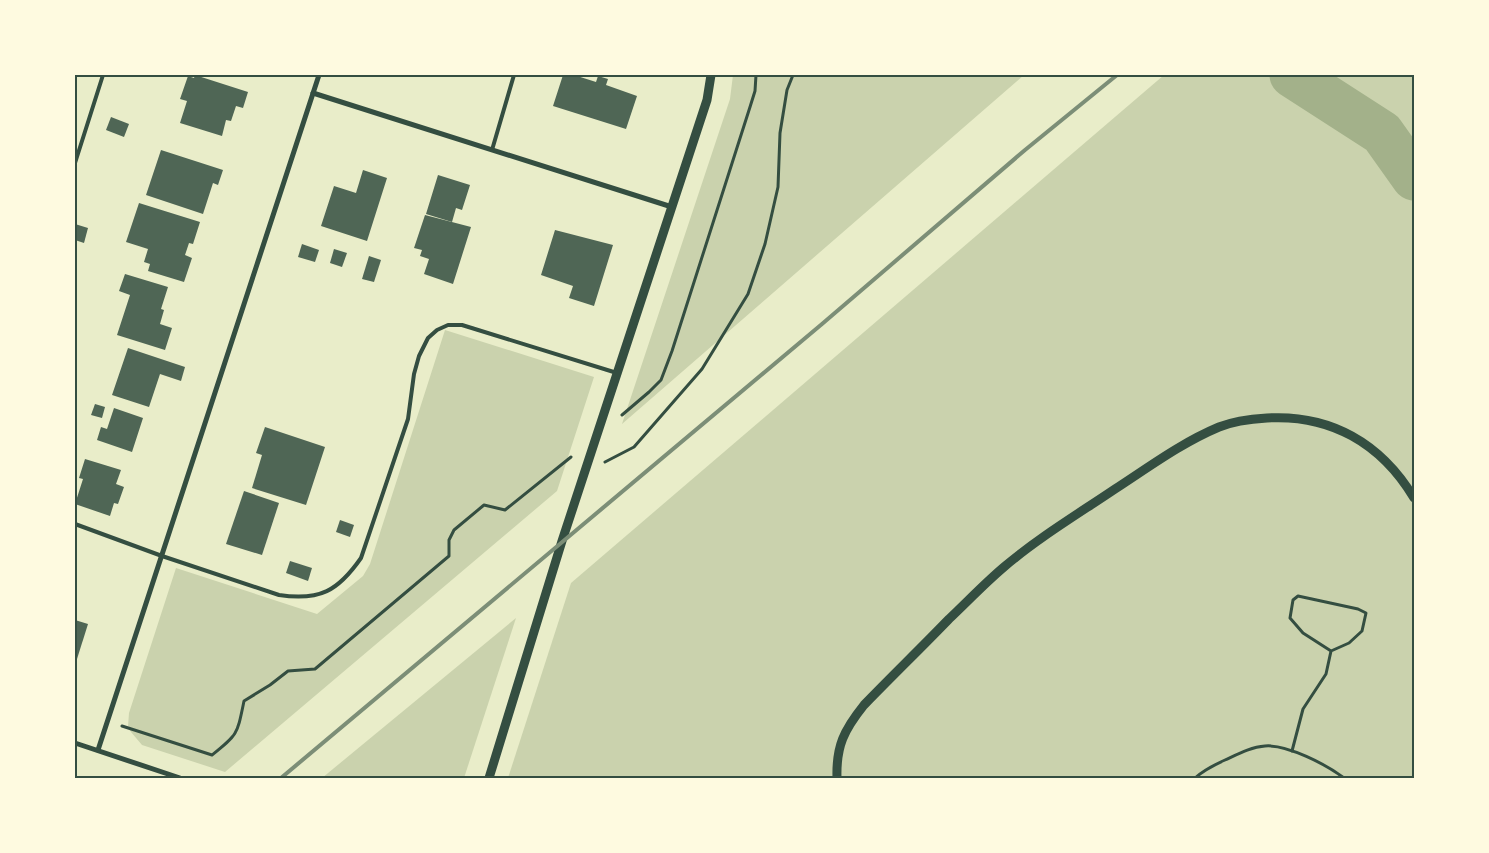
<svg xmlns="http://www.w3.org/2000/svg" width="1489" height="853" viewBox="0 0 1489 853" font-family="Overpass,sans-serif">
	<rect width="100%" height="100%" fill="#e9edc9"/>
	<g fill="#cad2ad">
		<path d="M733 75H1024L622 424 730 99Z"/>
		<path d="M1164 75H1414V778H508L571 583Z"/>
		<path d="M445 330 594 377 557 491 225 772 142 745 131 732 128 726 129 713 176 568 317 614 363 576 370 564Z"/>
		<path d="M516 618 464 778H322Z"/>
	</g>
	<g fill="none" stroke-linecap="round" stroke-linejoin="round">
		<path stroke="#a3b18a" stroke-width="45" d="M1292 75 1382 133 1414 178"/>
	</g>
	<g fill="#4f6655">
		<path d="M195 75 248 92 243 108 236 106 231 121 226 120 222 136 180 123 187 101 180 99 188 76 194 78Z"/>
		<path d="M563 75H574L596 82 598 76 608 79 606 85 637 96 626 129 553 106Z"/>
		<path d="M111 117 129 124 124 137 106 130Z"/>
		<path d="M161 150 223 170 218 185 213 183 203 214 146 195Z"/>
		<path d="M363 170 387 178 367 241 321 226 334 186 356 193Z"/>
		<path d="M438 175 470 185 462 210 456 208 452 222 426 214Z"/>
		<path d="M139 203 200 222 193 244 189 243 185 255 192 258 184 282 148 271 150 264 144 262 148 249 126 242Z"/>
		<path d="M425 215 471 227 453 284 424 274 429 259 420 256 422 250 414 248Z"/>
		<path d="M75 224 88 228 84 243 75 240Z"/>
		<path d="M555 230 613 245 594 306 569 298 573 286 541 275Z"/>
		<path d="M302 244 319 250 315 262 298 257Z"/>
		<path d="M334 249 347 253 342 267 330 263Z"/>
		<path d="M369 256 381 260 374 282 362 279Z"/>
		<path d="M125 274 168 287 161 309 164 310 160 324 172 328 165 350 117 335 130 295 119 291Z"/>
		<path d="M128 348 185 367 181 381 160 374 149 407 112 395Z"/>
		<path d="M95 404 105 407 102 418 91 415Z"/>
		<path d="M114 408 143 418 132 452 97 440 101 427 107 429Z"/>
		<path d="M265 427 325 447 306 505 252 488 262 455 256 453Z"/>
		<path d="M85 459 121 470 116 484 124 487 118 504 114 503 110 516 75 504 83 479 79 478Z"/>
		<path d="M244 491 279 503 262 555 226 544Z"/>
		<path d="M340 520 354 525 350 537 336 532Z"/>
		<path d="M290 561 312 568 308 581 286 573Z"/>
		<path d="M75 620 88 624 77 659H75Z"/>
	</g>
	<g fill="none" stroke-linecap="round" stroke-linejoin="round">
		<g stroke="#344e41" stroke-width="3">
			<path d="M622 415 649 392 661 380 672 351 750 107 755 91 756 75"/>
			<path d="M605 462 634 447 702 369 748 294 765 244 778 187 780 133 787 90 793 75"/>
			<path d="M122 726 212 755C238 734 237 735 244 701L270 685 288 671 315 669 449 556V540L454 530 484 505 505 510 571 457"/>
			<path d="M1292 751 1303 709 1326 674 1331 651 1349 643 1362 631 1366 613 1358 609 1298 596 1293 600 1290 618 1303 633 1331 651"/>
			<path d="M1195 778C1204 770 1214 765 1225 760 1238 754 1251 747 1265 746 1287 744 1327 765 1344 778"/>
		</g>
		<g stroke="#344e41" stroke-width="4">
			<path d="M492 150 514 75"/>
			<path d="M75 163 103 75"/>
			<path d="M75 524 162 556 279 595C320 601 338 591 361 558L408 419 414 374 419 356 428 338 437 330 448 325H462L617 373"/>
		</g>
		<g stroke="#344e41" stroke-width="5">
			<path d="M313 93 672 207"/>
			<path d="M75 743 180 778"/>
			<path d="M98 750 319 75"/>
		</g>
		<g stroke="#344e41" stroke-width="9">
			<path d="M489 778 562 541 707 100 711 75"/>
			<path d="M837 778C836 746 844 730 864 705 892 676 921 648 949 619 967 602 985 583 1004 567 1038 538 1078 514 1115 489 1149 467 1181 443 1219 427 1234 421 1251 419 1267 418 1330 414 1381 443 1414 498"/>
		</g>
		<path stroke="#7c8e77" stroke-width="4" d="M281 778 822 324 1025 150 1117 75"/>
	</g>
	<rect width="1489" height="853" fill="none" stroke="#fefae0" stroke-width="152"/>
	<rect x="76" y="76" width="1337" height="701" fill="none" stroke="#344e41" stroke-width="2"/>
</svg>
